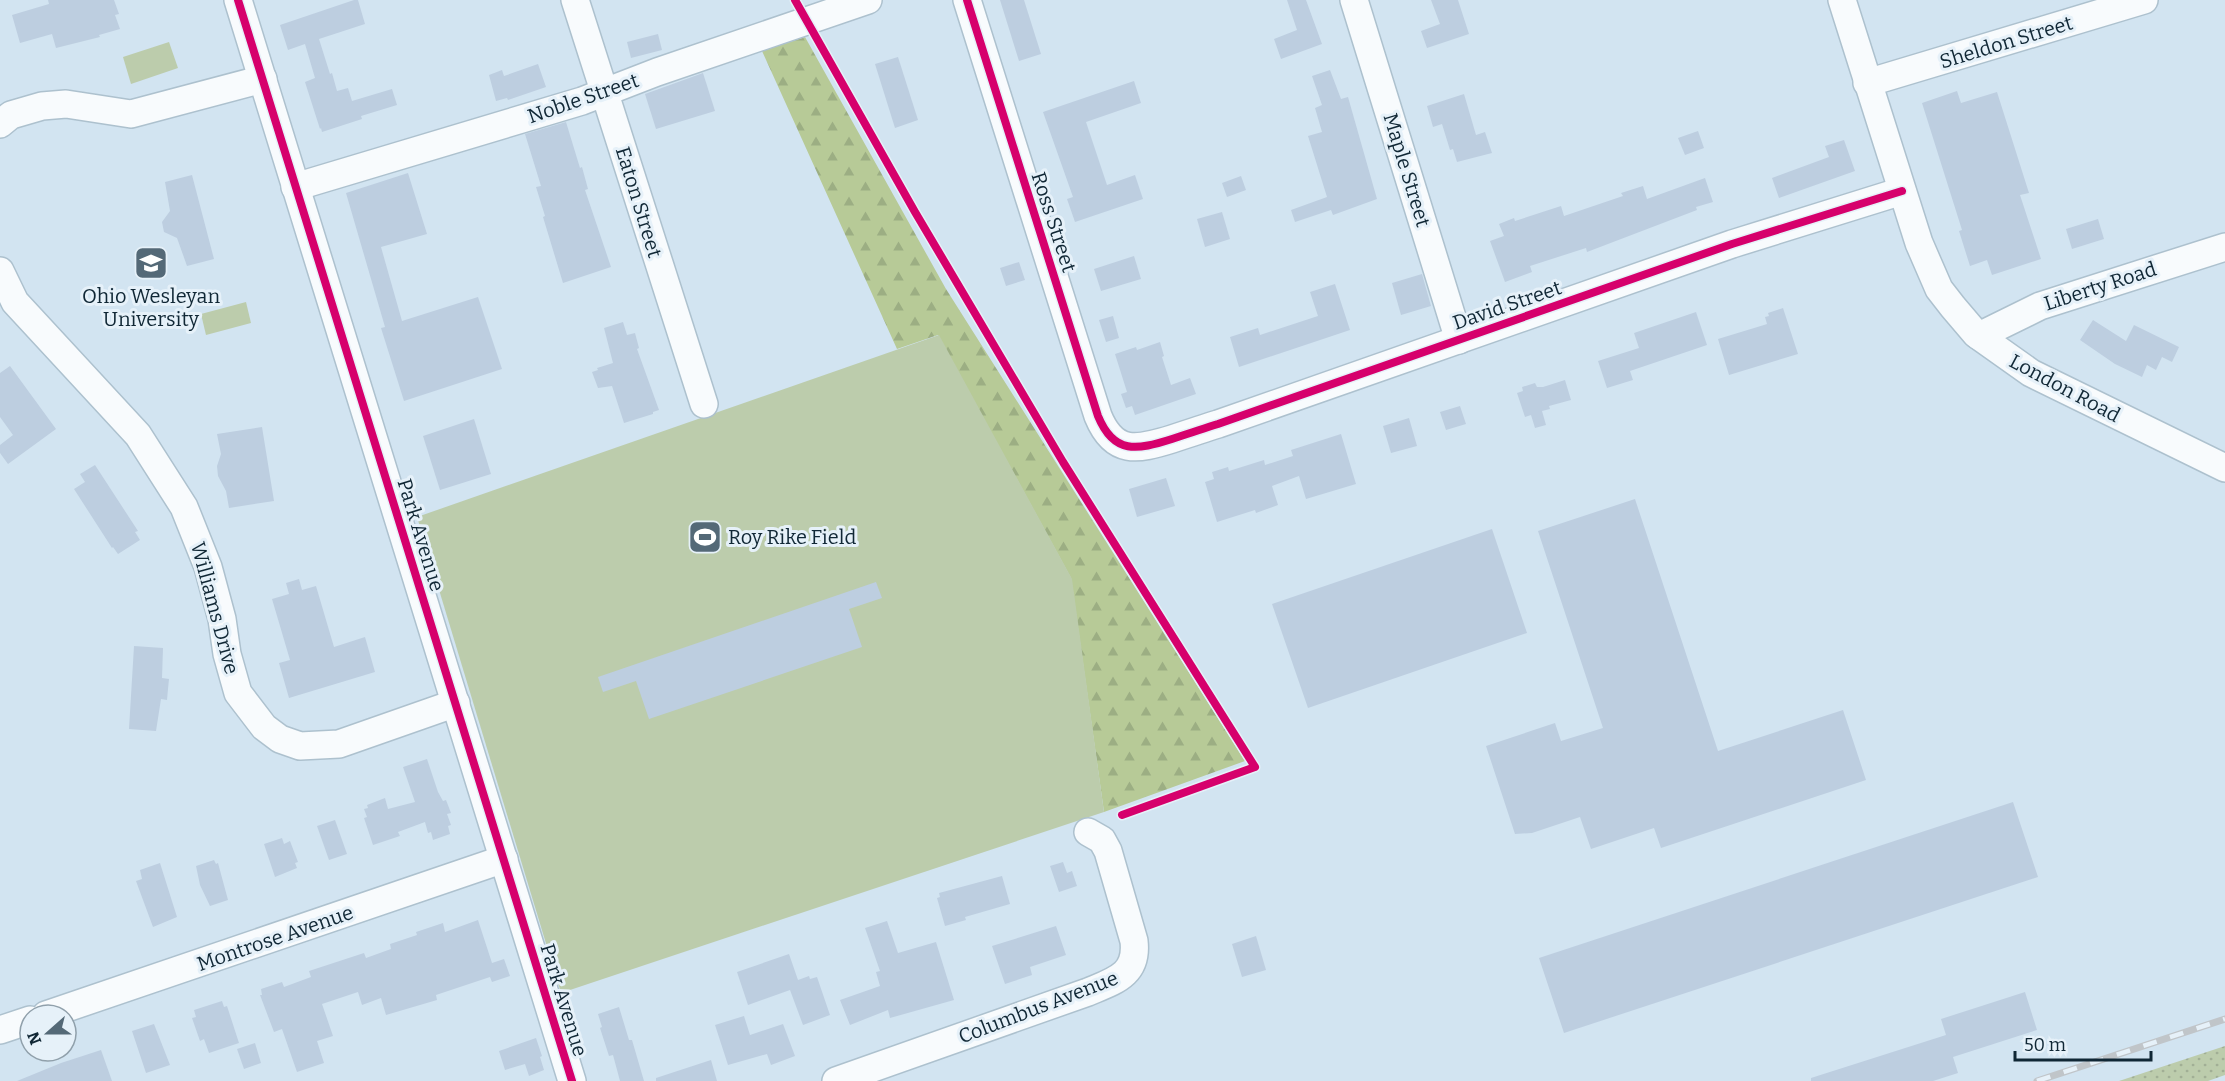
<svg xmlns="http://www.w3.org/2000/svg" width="2225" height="1081" viewBox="0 0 2225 1081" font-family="Bitter,serif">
	<defs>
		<pattern id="grass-dots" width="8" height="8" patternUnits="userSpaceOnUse" patternTransform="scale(1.5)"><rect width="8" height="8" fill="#bcccac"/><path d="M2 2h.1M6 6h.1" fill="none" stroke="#a1af95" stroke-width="1.8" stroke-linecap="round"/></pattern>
		<pattern id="forest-firs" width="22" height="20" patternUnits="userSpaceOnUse" patternTransform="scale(1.5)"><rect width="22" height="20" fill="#b7ca97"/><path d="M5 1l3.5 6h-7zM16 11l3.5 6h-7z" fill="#9cae83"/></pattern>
	</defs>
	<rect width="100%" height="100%" fill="#d2e4f1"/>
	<path fill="url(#grass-dots)" d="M2225 1046V1075L2208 1081H2119Z"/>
	<path fill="url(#forest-firs)" d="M805 37 946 289 1245 761 1104 812 1071 578 938 335 897 349 762 51Z"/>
	<g fill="#bcccac">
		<path d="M169 42 178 68 131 84 123 57Z"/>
		<path d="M246 302 251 323 206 335 201 314Z"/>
		<path d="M939 335 1072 579 1104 812 561 993 417 517Z"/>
	</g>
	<g fill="#bdcee0">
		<path d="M48 0H114L119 14 115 15 120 29 99 35 100 37 56 48 52 34 20 43 12 15 49 4Z"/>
		<path d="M354 0H358L365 24 319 39 330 74 332 73 337 91 348 88 352 101 392 89 397 105 361 116 362 119 322 132 321 128 320 129 305 82 315 78 305 44 288 50 280 25Z"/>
		<path d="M1000 0H1024L1041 54 1019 61Z"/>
		<path d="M1287 0H1306L1322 44 1281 59 1274 39 1297 30Z"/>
		<path d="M1431 0H1458L1469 34 1427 48 1421 31 1440 24Z"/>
		<path d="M658 34 662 50 631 58 627 42Z"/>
		<path d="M898 57 918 120 895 128 875 64Z"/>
		<path d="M538 64 546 87 508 100 507 98 496 101 489 75 502 70 504 76Z"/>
		<path d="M1330 70 1341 99 1348 97 1377 199 1333 215 1331 210 1295 222 1291 210 1327 197 1308 136 1322 132 1315 108 1322 105 1312 76Z"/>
		<path d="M703 73 715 111 656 129 645 94Z"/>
		<path d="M1134 81 1141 103 1086 122 1107 185 1135 175 1143 199 1075 222 1067 199 1073 197 1043 112Z"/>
		<path d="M1957 91 1961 103 1997 92 2029 193 2020 195 2041 259 1992 275 1987 260 1970 266 1959 231 1962 230 1922 103Z"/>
		<path d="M1464 94 1476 135 1485 132 1492 153 1457 162 1453 149 1450 150 1442 124 1433 127 1427 106Z"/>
		<path d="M566 122 580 168 582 167 588 189 585 190 611 267 563 283 543 217 545 216 536 187 541 186 525 134Z"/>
		<path d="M1698 131 1704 148 1685 155 1678 138Z"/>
		<path d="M1844 140 1855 171 1779 198 1772 178 1829 157 1825 146Z"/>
		<path d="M408 173 427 234 381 247 402 321 478 297 502 369 404 401 381 328 385 327 346 193Z"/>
		<path d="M192 175 214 259 187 266 177 238 164 232 162 222 170 211 165 182Z"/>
		<path d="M1241 176 1246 190 1227 197 1222 183Z"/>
		<path d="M1705 178 1713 202 1696 207 1697 210 1587 252 1586 248 1530 266 1532 272 1505 282 1490 241 1504 236 1499 224 1514 218 1515 221 1561 206 1564 216 1623 196 1621 193 1643 186 1647 199Z"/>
		<path d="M1222 212 1230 239 1205 247 1197 219Z"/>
		<path d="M2098 219 2104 239 2072 249 2066 229Z"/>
		<path d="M1134 256 1141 279 1101 291 1094 269Z"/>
		<path d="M1019 262 1025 280 1006 286 1000 268Z"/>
		<path d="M1422 274 1431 306 1401 315 1392 283Z"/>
		<path d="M1335 284 1350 330 1239 367 1230 337 1258 328 1260 335 1318 316 1310 292Z"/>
		<path d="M1783 308 1798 354 1729 375 1718 339 1764 325 1767 324 1765 317 1769 316 1768 313Z"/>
		<path d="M1696 312 1707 345 1630 371 1633 380 1607 388 1598 361 1639 348 1634 333Z"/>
		<path d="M1113 316 1119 338 1106 342 1099 320Z"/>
		<path d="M2093 320 2126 341 2134 325 2179 347 2172 362 2162 357 2156 370 2147 365 2142 377 2115 364 2080 340Z"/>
		<path d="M623 322 627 335 635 333 639 348 637 349 659 410 653 412V414L624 423 612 386 598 388 592 372 598 370 597 368 613 363 604 328Z"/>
		<path d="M1160 342 1164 356 1162 357 1171 385 1190 378 1196 394 1135 415 1132 406 1126 408 1121 394 1127 392 1115 354 1136 347 1137 350Z"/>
		<path d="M10 366 56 429 8 464 0 453V445L13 435 0 417V373Z"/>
		<path d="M1565 380 1571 400 1549 406 1550 409 1542 411 1546 425 1535 428 1531 415 1525 417 1517 393 1523 391 1522 387 1535 383 1537 387H1543Z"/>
		<path d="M1460 406 1466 424 1446 430 1440 412Z"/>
		<path d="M1409 418 1417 446 1391 453 1383 426Z"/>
		<path d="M474 419 491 474 440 490 423 436Z"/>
		<path d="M262 427 274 501 229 508 226 491 218 476 217 466 221 454 217 434Z"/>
		<path d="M1341 434 1356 484 1306 499 1299 476 1272 486 1278 505 1256 513 1255 510 1217 522 1205 482 1214 479 1212 472 1228 467 1229 471 1264 460 1265 465 1293 456 1291 450Z"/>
		<path d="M95 465 138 531 135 532 140 540 118 554 113 547 112 548 74 489 85 482 80 474Z"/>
		<path d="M1166 478 1175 506 1137 517 1129 489Z"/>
		<path d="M1635 499 1718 751 1843 710 1866 780 1661 848 1654 828 1591 849 1580 817 1532 833 1515 834 1486 746 1555 723 1561 741 1603 728 1538 531Z"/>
		<path d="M1492 529 1527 633 1308 708 1272 604Z"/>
		<path d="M299 579 302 590 316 586 334 647 365 637 375 672 289 698 279 663 290 660 272 599 289 594 286 583Z"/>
		<path d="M876 582 882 598 849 609 862 647 649 719 636 681 603 692 598 677Z"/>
		<path d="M134 646 163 648 162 678 169 679 168 689 167 700 161 699 156 731 129 729Z"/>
		<path d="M427 759 438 792 443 801 446 800 451 813 447 814 451 825 448 826 450 834 433 840 431 832 428 833 425 822 398 832 400 836 373 845 364 818 367 817 364 809 368 808 367 805 385 798 388 809 415 802 403 767Z"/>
		<path d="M2013 802 2038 877 1564 1033 1539 958Z"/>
		<path d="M335 820 347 854 329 860 317 826Z"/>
		<path d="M282 838 284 844 290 841 298 862 295 863 297 868 275 877 264 844Z"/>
		<path d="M214 860 216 864 218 863 228 900 210 906 200 885 196 866Z"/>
		<path d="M1063 862 1067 873 1072 871 1077 886 1059 892 1050 866Z"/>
		<path d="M160 863 177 917 153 927 136 881 142 879 140 870Z"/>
		<path d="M1002 876 1010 904 965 917 966 920 945 926 937 898 940 897 939 893Z"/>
		<path d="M478 920 492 963 504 959 510 976 492 982 490 977 436 995 437 1000 386 1015 381 998 362 1005 358 992 322 1004 333 1036 317 1041 324 1063 297 1072 282 1029 274 1032 260 995H262L261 989 282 982 284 987 311 977 309 971 364 953 366 958 391 949 390 944 417 935 416 932 443 923 445 932Z"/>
		<path d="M887 921 898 953 936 942 954 1000 890 1018 888 1010 850 1025 840 1000 880 986 876 972 880 971 865 928Z"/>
		<path d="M1056 926 1066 955 1030 967 1032 975 1005 984 992 946Z"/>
		<path d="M1256 936 1266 970 1242 977 1232 944Z"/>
		<path d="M789 954 798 980 809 976 810 979 817 977 830 1015 803 1025 790 990 748 1005 737 972Z"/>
		<path d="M2025 992 2037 1030 1953 1057 1958 1073 1933 1081H1811V1078L1946 1035 1941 1019Z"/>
		<path d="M222 1001 224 1007 227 1006 239 1043 209 1053 204 1039 200 1041 192 1018 196 1017 194 1010Z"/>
		<path d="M619 1007 629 1040H632L644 1081H620L613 1055 609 1056 600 1028 602 1027 598 1014Z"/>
		<path d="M744 1016 750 1035 783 1024 795 1056 771 1065 767 1054 728 1065 715 1025Z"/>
		<path d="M154 1024 170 1065 146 1073 132 1031Z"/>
		<path d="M536 1038 542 1056 540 1057 544 1070 529 1076 525 1064 505 1070 499 1051Z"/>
		<path d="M255 1043 261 1063 244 1069 237 1049Z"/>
		<path d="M101 1050 112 1081H17L61 1063Z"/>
		<path d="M711 1060 717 1081H656V1078Z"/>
	</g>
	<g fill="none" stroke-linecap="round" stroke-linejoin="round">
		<g stroke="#adc1ce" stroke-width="30">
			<g id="minor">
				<path d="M238 0 572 1081"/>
				<path d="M575 0 704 404"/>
				<path d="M967 0 1098 416C1114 455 1137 450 1172 439 1187 434 1202 429 1218 424L1732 244 1902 191"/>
				<path d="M1354 0 1459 340"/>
				<path d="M1842 0 1919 243 1939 289 1953 307 1976 334 2031 373 2225 468"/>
				<path d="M1867 83 2144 0"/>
				<path d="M0 124 11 115 42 106 66 104 131 114 263 79"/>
				<path d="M295 187 582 101 657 72 868 0"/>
				<path d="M0 271 15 302 138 435 184 507 208 567 222 619 227 654 238 693 264 727 280 739 300 746 339 744 456 703"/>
				<path d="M1979 336 2040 306 2225 247"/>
				<path d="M46 1015 504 859"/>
				<path d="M0 1030 30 1020"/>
				<path d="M836 1081 1088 992C1114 981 1138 975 1134 941L1108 851 1102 840 1088 832"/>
			</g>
		</g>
		<use href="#minor" stroke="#f8fbfd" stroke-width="27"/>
		<g stroke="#c0c5c9" stroke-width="7">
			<path id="rail" d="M2037 1081 2225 1019"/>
		</g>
		<use href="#rail" stroke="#e6f1f9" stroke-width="4.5" stroke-dasharray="14" stroke-linecap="butt"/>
		<g stroke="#e6f1f9" stroke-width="11">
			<g id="cycleway">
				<path d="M238 0 572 1081"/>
				<path d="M795 0 915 212 1063 462 1255 767 1122 815"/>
				<path d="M967 0 1098 416C1114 455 1137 450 1172 439 1187 434 1202 429 1218 424L1732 244 1902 191"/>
			</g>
		</g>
		<use href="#cycleway" stroke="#d6006c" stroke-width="8"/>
	</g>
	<defs>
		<g id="university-square" transform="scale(1.725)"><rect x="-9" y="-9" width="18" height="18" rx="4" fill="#546977" stroke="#e6f1f9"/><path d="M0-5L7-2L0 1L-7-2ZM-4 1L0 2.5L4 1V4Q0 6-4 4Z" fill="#fff"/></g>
		<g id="stadium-square" transform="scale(1.725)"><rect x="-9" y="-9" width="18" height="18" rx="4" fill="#546977" stroke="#e6f1f9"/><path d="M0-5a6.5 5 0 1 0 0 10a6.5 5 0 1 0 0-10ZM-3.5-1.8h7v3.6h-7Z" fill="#fff"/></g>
	</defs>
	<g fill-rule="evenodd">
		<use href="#university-square" x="151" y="263"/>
		<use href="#stadium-square" x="705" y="537"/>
	</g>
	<g text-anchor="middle" stroke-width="6" stroke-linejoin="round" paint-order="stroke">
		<g font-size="20" fill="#102735" stroke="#e6f1f9">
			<text transform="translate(2006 42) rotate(-17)" y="7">Sheldon Street</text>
			<text transform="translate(583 98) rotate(-19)" y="7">Noble Street</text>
			<text transform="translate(1407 170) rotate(73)" y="7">Maple Street</text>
			<text transform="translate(639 202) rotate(73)" y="7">Eaton Street</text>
			<text transform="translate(1054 222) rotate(72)" y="7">Ross Street</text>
			<text transform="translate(2100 286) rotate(-18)" y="7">Liberty Road</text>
			<text transform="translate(1507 305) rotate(-19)" y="7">David Street</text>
			<text transform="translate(2065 388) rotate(28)" y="7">London Road</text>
			<text transform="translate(421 535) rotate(73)" y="7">Park Avenue</text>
			<text transform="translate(215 608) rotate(75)" y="7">Williams Drive</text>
			<text transform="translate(275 938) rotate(-19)" y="7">Montrose Avenue</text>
			<text transform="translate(564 1000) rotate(73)" y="7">Park Avenue</text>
			<text transform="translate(1038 1007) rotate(-21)" y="7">Columbus Avenue</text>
		</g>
		<g font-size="20" fill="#102735" stroke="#e6f1f9">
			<text x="151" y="303">Ohio Wesleyan<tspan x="151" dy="23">University</tspan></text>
			<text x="728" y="544" text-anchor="start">Roy Rike Field</text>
		</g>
	</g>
	<g transform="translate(48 1033) rotate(249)"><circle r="28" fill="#e6f1f9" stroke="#90a0ab" stroke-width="1.5"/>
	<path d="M0-4.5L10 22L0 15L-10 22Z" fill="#546977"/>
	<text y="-9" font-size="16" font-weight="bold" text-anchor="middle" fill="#102735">N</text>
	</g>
	<path d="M2015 1051v9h136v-9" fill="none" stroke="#102735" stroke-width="3"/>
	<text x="2024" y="1051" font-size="18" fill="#102735" stroke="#e6f1f9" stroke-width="4.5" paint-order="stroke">50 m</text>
</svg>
